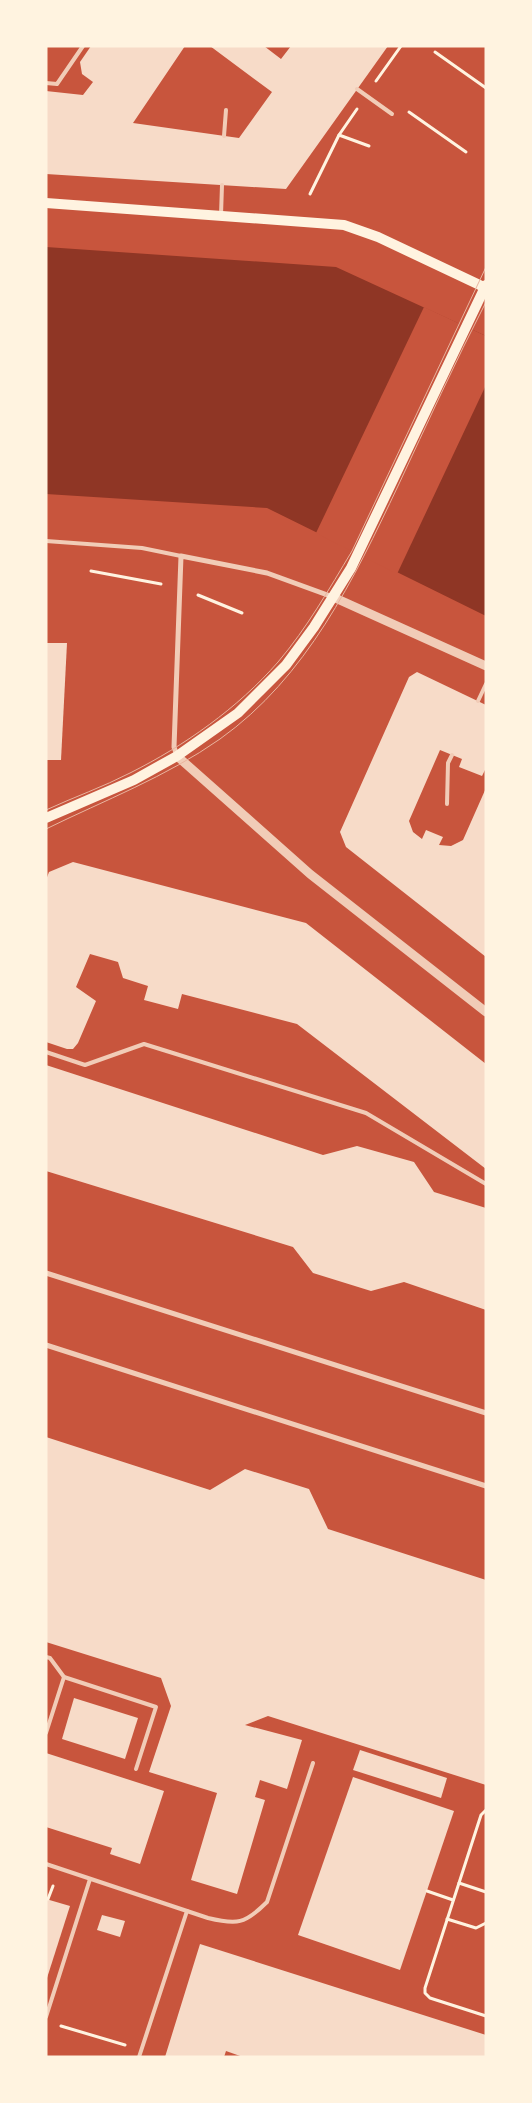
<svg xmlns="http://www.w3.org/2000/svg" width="532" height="2103" viewBox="0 0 532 2103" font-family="Merriweather,serif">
	<rect width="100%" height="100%" fill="#c8553d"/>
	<path fill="#8f3625" d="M46 247 336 267 486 336V616L267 508 46 494Z"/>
	<path fill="#c8553d" d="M424 307 486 336V385L397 574 316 533Z"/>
	<g fill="#f7dbc8">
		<path d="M91 46H185L133 123 239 138 272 92 210 46H264L281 59 291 46H388L286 189 46 174V91L83 95 93 82 82 74 80 62Z"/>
		<path d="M46 643H67L61 760H46Z"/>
		<path d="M417 672 486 705V768L482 776 459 767 462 759 440 750 409 821 413 832 422 839 426 830 443 837 439 845 451 846 463 840 486 788V957L346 847 340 832 409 677Z"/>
		<path d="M73 862 306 923 486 1064V1169L297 1024 182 994 178 1009 144 1000 148 986 123 978 118 962 90 954 76 987 96 1001 78 1043 73 1049H67L46 1042V880L49 872Z"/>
		<path d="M46 1065 323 1155 357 1146 414 1162 434 1192 486 1208V1310L404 1282 371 1291 313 1273 293 1247 46 1171Z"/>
		<path d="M46 1437 210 1490 245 1469 309 1489 328 1529 486 1580V1785L268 1716 245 1725 302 1740 287 1789 260 1780 255 1797 265 1800 237 1894 191 1880 217 1793 149 1772 171 1706 161 1678 46 1642Z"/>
		<path d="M74 1698 138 1718 125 1759 62 1739Z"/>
		<path d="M360 1750 447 1778 441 1798 353 1770Z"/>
		<path d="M46 1753 164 1791 140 1864 110 1854 112 1848 46 1827Z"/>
		<path d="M353 1777 454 1811 400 1970 298 1935Z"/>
		<path d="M46 1899 70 1906 47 1978H46Z"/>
		<path d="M102 1915 125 1921 120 1937 97 1930Z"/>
		<path d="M200 1944 486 2035V2057H243L226 2051 224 2057H165Z"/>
	</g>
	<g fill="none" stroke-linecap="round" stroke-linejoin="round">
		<g stroke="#fff3e0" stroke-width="3">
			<path d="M435 52 486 88"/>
			<path d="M376 81 401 46"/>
			<path d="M409 112 466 152"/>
			<path d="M339 135 357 109"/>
			<path d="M310 194 339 135 369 146"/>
			<path d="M91 571 161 584"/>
			<path d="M198 595 242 613"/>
			<path d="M486 1810 481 1815 425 1988V1993L430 1998 486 2016"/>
			<path d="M459 1883 486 1892"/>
			<path d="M427 1891 453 1900"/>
			<path d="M48 1899 53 1886"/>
			<path d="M447 1919 476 1928 486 1923"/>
			<path d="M61 2026 125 2045"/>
		</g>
		<g stroke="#f1ccb7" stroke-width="4">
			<path d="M46 83 57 84 83 46"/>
			<path d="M357 89 392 114"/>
			<path d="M224 136 226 110"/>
			<path d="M221 215 222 185"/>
			<path d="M46 541 142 548 181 556"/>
			<path d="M478 701 486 684"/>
			<path d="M447 804 448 763 452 755"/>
			<path d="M46 1052 85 1065 144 1044 366 1113 486 1184"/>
			<path d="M46 1657 50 1658 64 1677 156 1707 136 1769"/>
			<path d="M46 1733 64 1677"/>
			<path d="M46 1864 208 1918C237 1925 245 1924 267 1902L313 1763"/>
			<path d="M46 2017 90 1879"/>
			<path d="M139 2057 187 1911"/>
		</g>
		<g stroke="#f1ccb7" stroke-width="5">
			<path d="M177 756 174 747 181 556 267 573 333 597"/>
			<path d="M46 1273 486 1413"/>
			<path d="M46 1345 486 1486"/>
		</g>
		<g stroke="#f1ccb7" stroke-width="9">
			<path d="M333 597 486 666"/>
			<path d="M177 756 310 874 486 1012"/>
		</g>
		<g stroke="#fff3e0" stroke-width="10">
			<path d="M46 203 344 225 378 237 486 288"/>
			<path d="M46 818 134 780 177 756 238 713 286 665 314 627 351 568 486 285"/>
		</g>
		<g stroke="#e9b49f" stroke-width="1">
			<path d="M46 810C74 797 103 787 130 773 184 746 238 708 278 662 307 628 329 589 352 551L486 267"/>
			<path d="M46 829C105 800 166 777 220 739 307 677 354 579 398 486 427 424 455 362 486 302"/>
		</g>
	</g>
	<rect width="532" height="2103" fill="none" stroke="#fff3e0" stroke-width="95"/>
</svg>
